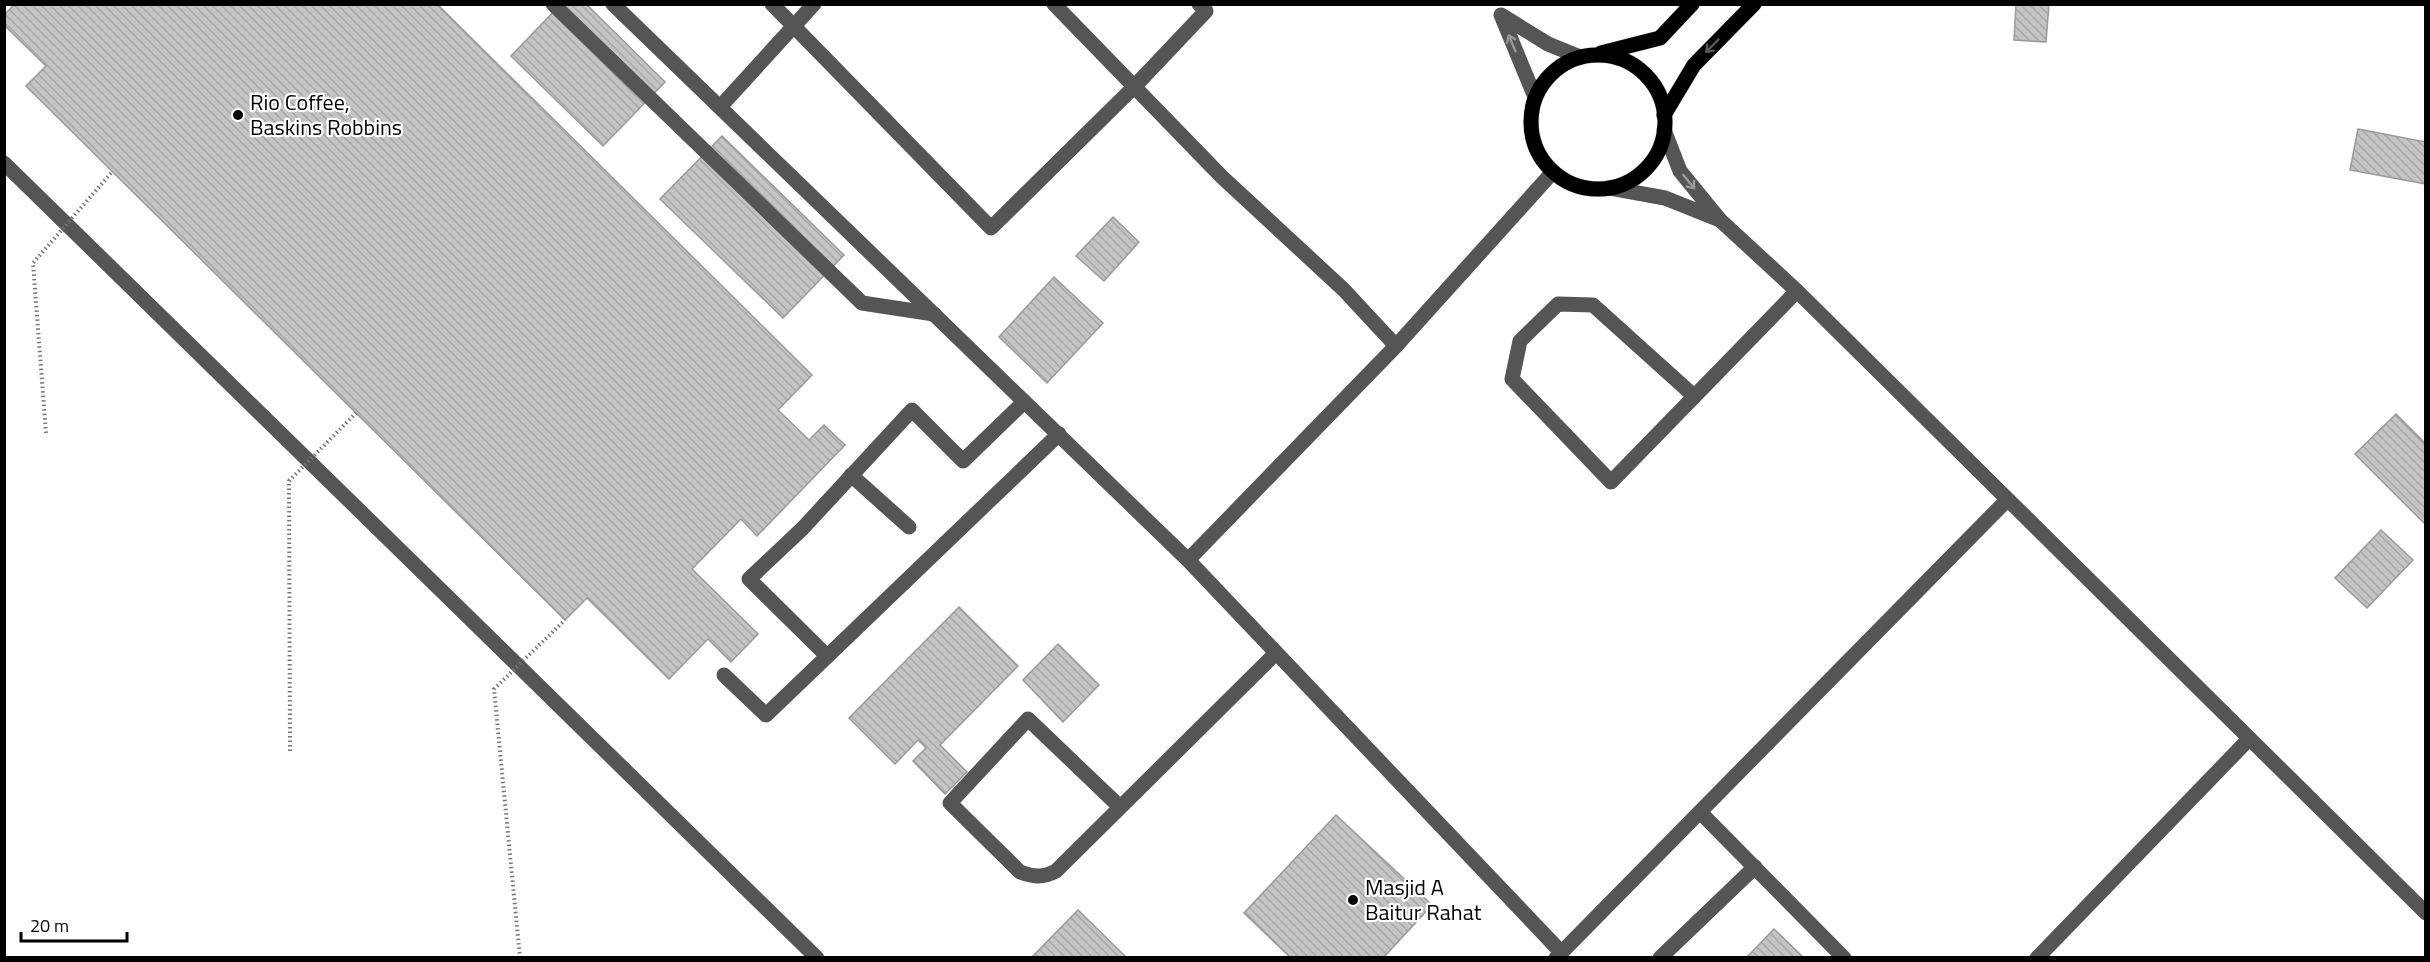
<svg xmlns="http://www.w3.org/2000/svg" width="2430" height="962" viewBox="0 0 2430 962" font-family="'Titillium Web',sans-serif">
	<defs>
		<pattern id="building-back-hatch" width="6" height="6" patternUnits="userSpaceOnUse" patternTransform="scale(1.5)"><rect width="6" height="6" fill="#c4c4c4"/><path d="M-1 5l2 2M0 0l6 6M5-1l2 2" fill="none" stroke="#a7a7a7"/></pattern>
	</defs>
	<rect width="100%" height="100%" fill="#fff"/>
	<g fill="url(#building-back-hatch)" stroke="#999" stroke-width="1.5">
		<path d="M15 4H437L812 375 778 410 809 440 824 425 845 445 757 536 741 519 692 569 758 634 731 662 708 639 669 679 587 598 565 620 26 86 46 66 4 25V15Z"/>
		<path d="M561 4H586L665 82 603 146 511 56Z"/>
		<path d="M2016 4H2049L2046 42 2014 40Z"/>
		<path d="M2358 129 2426 142V184L2350 170Z"/>
		<path d="M722 136 844 255 783 318 660 199Z"/>
		<path d="M1113 217 1139 242 1104 281 1076 256Z"/>
		<path d="M1054 277 1103 323 1047 383 999 337Z"/>
		<path d="M2396 414 2426 444V525L2355 454Z"/>
		<path d="M2381 530 2413 560 2367 608 2335 578Z"/>
		<path d="M959 607 1018 666 940 745 967 772 945 794 913 761 926 748 918 740 895 764 849 718Z"/>
		<path d="M1058 644 1099 685 1063 722 1023 680Z"/>
		<path d="M1336 815 1432 905 1383 958H1291L1244 913Z"/>
		<path d="M1078 910 1127 958H1031Z"/>
		<path d="M1774 929 1804 958H1746Z"/>
	</g>
	<g fill="none" stroke-linecap="round" stroke-linejoin="round">
		<g stroke="#dbdbdb" stroke-width="16">
			<g id="major">
				<path d="M1601 53 1660 38 1692 4"/>
				<circle cx="1598" cy="122" r="67"/>
				<path d="M1664 115 1694 65 1754 4"/>
			</g>
		</g>
		<g stroke="#555" stroke-width="15">
			<path d="M553 4 862 303 934 314"/>
			<path d="M613 4 1188 560 1396 346 1552 173"/>
			<path d="M772 4 991 228 1134 87 1206 11 1199 4"/>
			<path d="M1054 4 1222 177 1344 290 1396 346"/>
			<path d="M1535 97 1501 15 1548 44 1580 57"/>
			<path d="M720 107 814 4"/>
			<path d="M4 163 817 958"/>
			<path d="M1610 188 1665 198 1720 220 1680 171 1664 130"/>
			<path d="M1720 220 1797 291 2426 913"/>
			<path d="M1694 396 1593 305 1558 304 1520 341 1512 379 1611 482 1797 291"/>
			<path d="M851 475 909 527"/>
			<path d="M1188 560 1561 952"/>
			<path d="M827 656 749 579 803 528 912 410 963 461 1024 402"/>
			<path d="M724 675 766 715 1059 434"/>
			<path d="M1120 807 1028 719 950 803 1020 872C1034 877 1043 878 1056 871L1276 653"/>
			<path d="M1700 812 1844 958"/>
			<path d="M1556 958 2007 500"/>
			<path d="M1660 958 1755 867"/>
			<path d="M2037 958 2249 739"/>
		</g>
		<use href="#major" stroke="#000" stroke-width="15"/>
		<g stroke="#777" stroke-width="4" stroke-dasharray="1.5 3" stroke-linecap="butt">
			<path d="M46 433 33 263 112 172"/>
			<path d="M290 751 289 481 356 413"/>
			<path d="M520 958 494 689 565 620"/>
		</g>
	</g>
	<defs><path id="oneway-shaft" d="M-6 0H5M1.5-3L5.5 0L1.5 3" fill="none" stroke-width="1.6" stroke-linecap="round" stroke-linejoin="round" transform="scale(1.5)"/></defs>
	<g stroke="#999">
		<use href="#oneway-shaft" transform="translate(1512 43) rotate(-113)"/>
		<use href="#oneway-shaft" transform="translate(1689 182) rotate(51)"/>
	</g>
	<use stroke="#595959" href="#oneway-shaft" transform="translate(1712 46) rotate(135)"/>
	<g fill="#000" stroke="#fff" stroke-width="2">
		<circle cx="238" cy="115" r="6"/>
		<circle cx="1353" cy="900" r="6"/>
	</g>
	<g text-anchor="middle" stroke-width="4.5" stroke-linejoin="round" paint-order="stroke">
		<g font-size="22" fill="#000" stroke="#fff" text-anchor="start">
			<text x="250" y="110">Rio Coffee,<tspan x="250" dy="25">Baskins Robbins</tspan></text>
			<text x="1365" y="895">Masjid A<tspan x="1365" dy="25">Baitur Rahat</tspan></text>
		</g>
	</g>
	<rect width="2430" height="962" fill="none" stroke="#000000" stroke-width="12"/>
	<path d="M21 932v9h106v-9" fill="none" stroke="#000000" stroke-width="3"/>
	<text x="30" y="932" font-size="18" fill="#000000" stroke="#ffffff" stroke-width="4.5" paint-order="stroke">20 m</text>
</svg>
